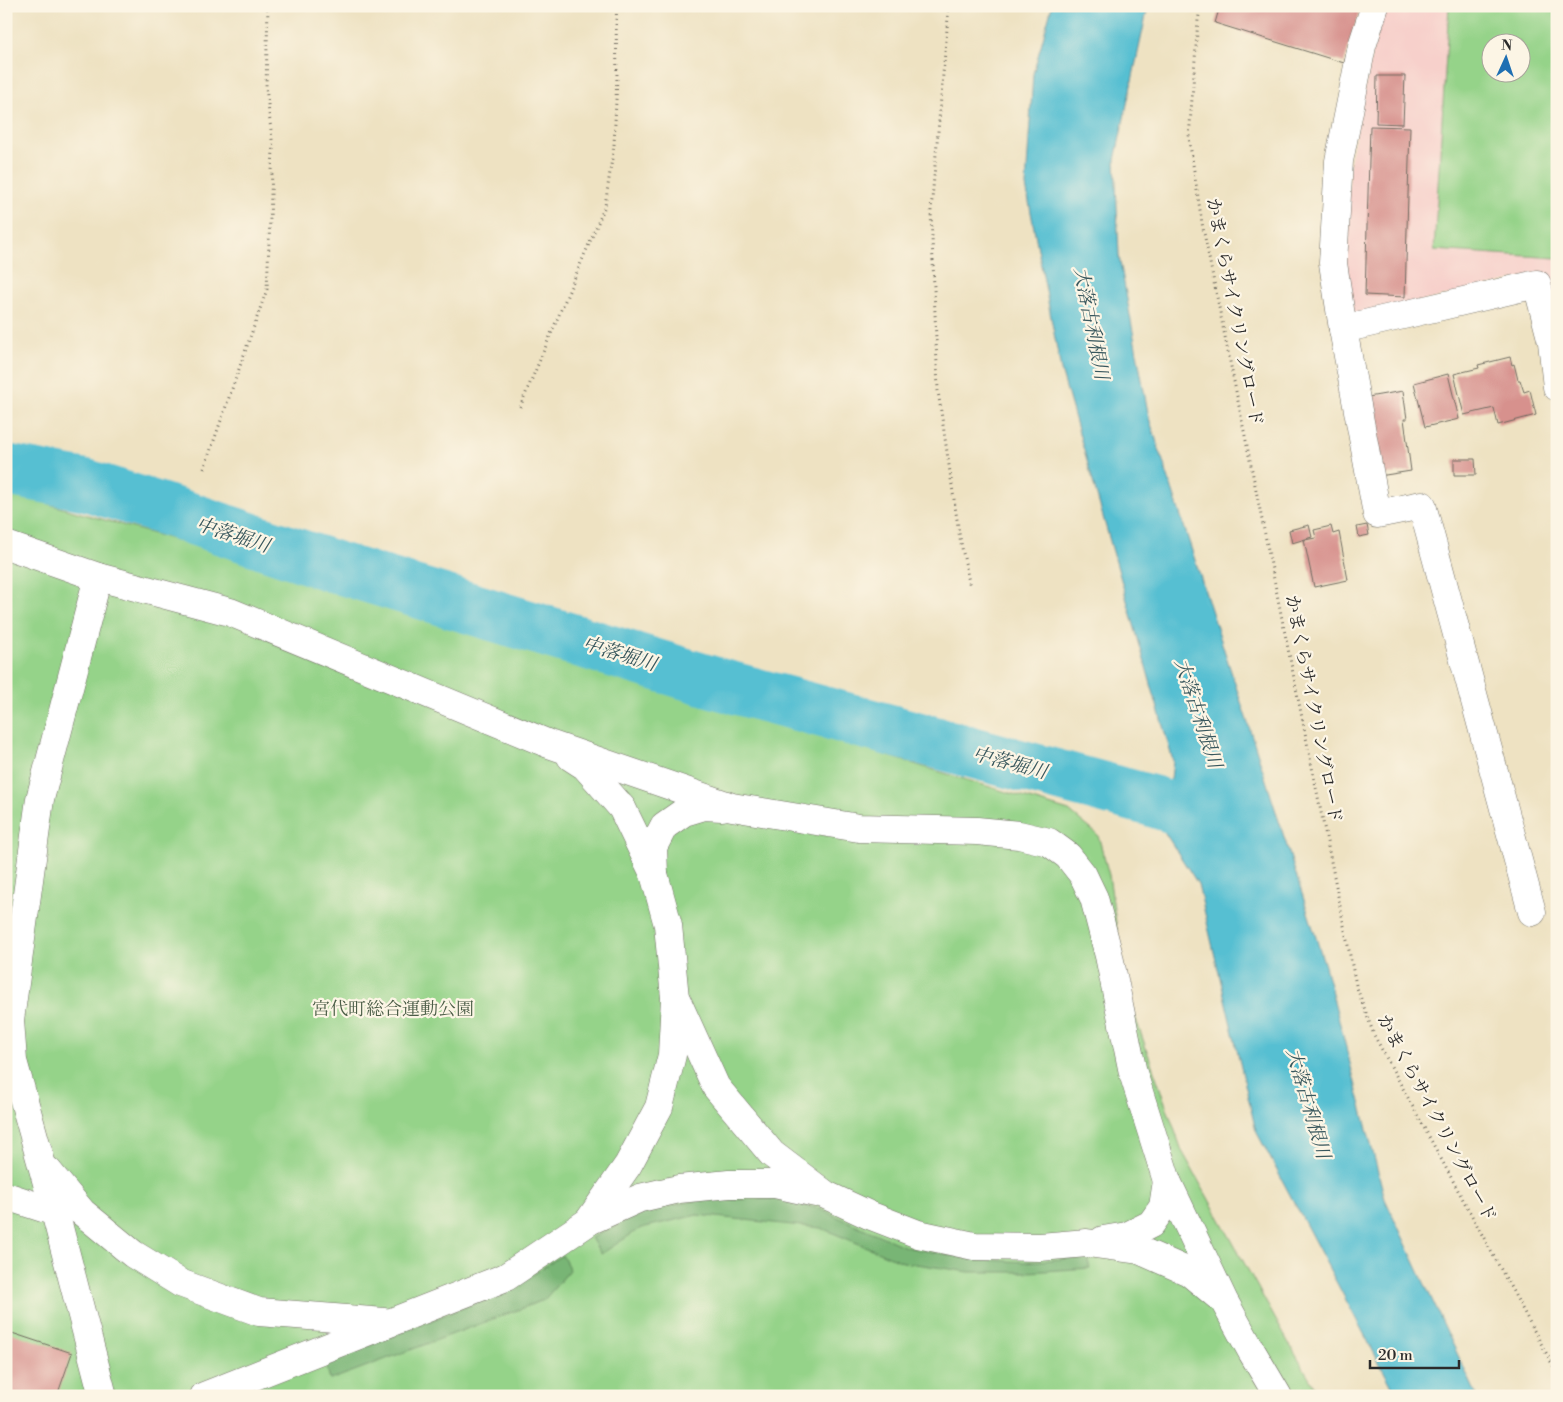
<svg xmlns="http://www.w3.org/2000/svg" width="1563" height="1402" viewBox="0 0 1563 1402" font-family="'Libre Bodoni','Noto Serif JP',serif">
	<rect width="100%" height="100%" fill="#fcf5e5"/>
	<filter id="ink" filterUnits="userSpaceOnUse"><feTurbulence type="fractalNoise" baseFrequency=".02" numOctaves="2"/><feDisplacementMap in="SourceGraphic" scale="10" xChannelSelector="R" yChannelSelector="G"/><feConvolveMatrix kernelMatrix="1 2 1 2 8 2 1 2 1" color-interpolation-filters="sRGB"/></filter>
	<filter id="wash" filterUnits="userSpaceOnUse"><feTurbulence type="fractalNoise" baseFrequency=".0096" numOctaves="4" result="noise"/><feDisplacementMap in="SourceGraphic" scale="20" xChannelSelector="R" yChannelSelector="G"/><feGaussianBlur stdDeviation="1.12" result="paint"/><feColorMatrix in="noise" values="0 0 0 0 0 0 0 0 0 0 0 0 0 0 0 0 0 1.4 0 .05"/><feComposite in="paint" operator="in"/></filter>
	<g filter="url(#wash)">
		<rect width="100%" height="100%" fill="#eee2c2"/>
		<path fill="#f7d0cb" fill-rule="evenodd" d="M1386 6H1557V332L1540 274 1354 317 1345 260 1350 163 1373 48ZM1490 42H1520V72H1490Z"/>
		<g fill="#95d389" stroke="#607f5a" fill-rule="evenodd">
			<path d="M1449 6H1557V258L1434 250ZM1520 42V72H1490V42Z"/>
			<path d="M6 493 17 495 214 551 1069 811 1098 835 1109 875 1126 991 1182 1151 1287 1340 1320 1396H6Z"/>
		</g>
		<g fill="#78b575" stroke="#527050">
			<path d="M774 1199 817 1208 906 1247 970 1259 1025 1262 1087 1257 1090 1268 1028 1272H969L903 1262 821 1228 697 1215 641 1228 601 1254 591 1238 641 1212 698 1200Z"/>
			<path d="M562 1255 570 1270 544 1300 330 1380 326 1363 514 1287Z"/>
		</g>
		<path fill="#56bfd2" stroke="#40757e" d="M1052 6H1148L1115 160 1119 256 1149 418 1251 733 1325 966 1385 1199 1477 1396H1397L1256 1131 1198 884 1165 833 1173 761 1061 370 1026 186 1033 74Z"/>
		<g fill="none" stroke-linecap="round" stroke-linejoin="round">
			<path stroke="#56bfd2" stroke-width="52" d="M6 470 86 485 175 513 335 567 716 683 1152 801 1236 828"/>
		</g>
		<g id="blocks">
			<g fill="#d7918d">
				<path d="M1220 6H1361L1344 63 1215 23Z"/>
				<path d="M1377 76H1405L1403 124 1376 123Z"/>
				<path d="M1370 126 1410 127 1405 297 1365 295Z"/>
				<path d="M1510 357 1512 365 1514 364 1518 380H1520L1524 392 1530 390 1536 415 1498 425 1494 408 1464 415 1454 374 1479 368 1478 365Z"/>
				<path d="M1448 374 1459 419 1425 427 1414 383Z"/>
				<path d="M1403 391 1407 419H1404L1411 471 1379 476 1368 397Z"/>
				<path d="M1454 459H1475L1476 475H1454Z"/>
				<path d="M1309 525 1312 537 1292 543 1289 530Z"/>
				<path d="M1367 525 1369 535 1359 537 1357 527Z"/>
				<path d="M1331 526 1333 534 1339 532 1348 580 1314 587 1304 540 1316 538 1314 530Z"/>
				<path d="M6 1331 72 1353 57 1396H6Z"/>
			</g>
		</g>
	</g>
	<g filter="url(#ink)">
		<use href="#blocks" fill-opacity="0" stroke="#6f6b60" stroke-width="1"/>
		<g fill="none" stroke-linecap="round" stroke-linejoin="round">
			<g stroke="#6f6b60" stroke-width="29">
				<g id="minor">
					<path d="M1375 6 1362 46 1339 161 1333 263 1343 329 1537 284 1552 342 1557 387"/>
					<path d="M1343 329 1377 514 1422 505 1532 912"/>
					<path d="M6 545 98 577 230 612 549 744 732 807 859 828 977 831 1019 835 1049 842 1068 856 1083 875 1094 898 1109 956 1133 1073 1167 1181 1224 1301 1252 1352 1278 1396"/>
					<path d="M98 577 40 799 10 1020 13 1061 55 1212 103 1396"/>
					<path d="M654 874 653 847 664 826 684 812 704 806 722 807"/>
					<path d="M677 1001 716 1087 772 1154 826 1195 869 1215 918 1234 974 1246 1040 1247 1087 1243 1139 1250 1189 1272 1218 1296"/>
					<path d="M48 1171 82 1212 133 1254 180 1283 259 1312 384 1322"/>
					<path d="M6 1196 55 1212"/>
					<path d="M589 1221 640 1198 679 1189 729 1184H775L816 1193"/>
					<path d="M1103 1240 1127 1236 1151 1224 1163 1207 1167 1181"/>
					<path d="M204 1396 506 1277 588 1222 628 1165 659 1107 672 1055 675 998 668 925 654 874 622 808 585 766 571 757"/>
				</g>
			</g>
			<g stroke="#6f6b60" stroke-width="3" stroke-dasharray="1 4" stroke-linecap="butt">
				<path d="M949 6 931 211 938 391 959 533 970 587"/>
				<path d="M1201 6 1198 20 1189 138 1202 223 1356 985 1374 1035 1557 1373"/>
				<path d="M520 407 605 206 614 145 617 77 616 20 617 6"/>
				<path d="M204 469 267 289 273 148 266 87 268 6"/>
			</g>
			<use href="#minor" stroke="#fff" stroke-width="28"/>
		</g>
	</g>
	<g text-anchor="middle" stroke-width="4.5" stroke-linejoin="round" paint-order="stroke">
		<g font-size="18" fill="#2b2b2b" stroke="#fcf5e5">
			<text transform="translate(1235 312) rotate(79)" y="6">かまくらサイクリングロード</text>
			<text transform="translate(1314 709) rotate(79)" y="6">かまくらサイクリングロード</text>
			<text transform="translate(1437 1118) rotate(62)" y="6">かまくらサイクリングロード</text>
		</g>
		<g font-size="18" fill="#4b5d47" stroke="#fcf5e5">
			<text x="393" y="1015">宮代町総合運動公園</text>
		</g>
		<g font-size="19" font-style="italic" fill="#38575d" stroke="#fcf5e5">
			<text transform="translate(1092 323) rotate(79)" y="7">大落古利根川</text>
			<text transform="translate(233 534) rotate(18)" y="7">中落堀川</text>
			<text transform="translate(620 653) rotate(17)" y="7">中落堀川</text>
			<text transform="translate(1199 713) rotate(72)" y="7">大落古利根川</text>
			<text transform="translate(1010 762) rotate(15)" y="7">中落堀川</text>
			<text transform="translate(1309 1103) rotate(74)" y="7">大落古利根川</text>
		</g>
	</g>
	<rect width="1563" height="1402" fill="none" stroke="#fcf5e5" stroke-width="25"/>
	<g transform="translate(1506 58) rotate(3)"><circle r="24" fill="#fcf5e5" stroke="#a8a49b"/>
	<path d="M0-4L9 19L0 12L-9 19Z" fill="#1f6fb2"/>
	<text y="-8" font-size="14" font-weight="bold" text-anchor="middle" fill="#2b2b2b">N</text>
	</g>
	<path d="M1370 1360v8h89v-8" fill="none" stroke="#2b2b2b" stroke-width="2.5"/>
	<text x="1378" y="1360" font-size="15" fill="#2b2b2b" stroke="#fcf5e5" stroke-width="4" paint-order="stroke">20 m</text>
</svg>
